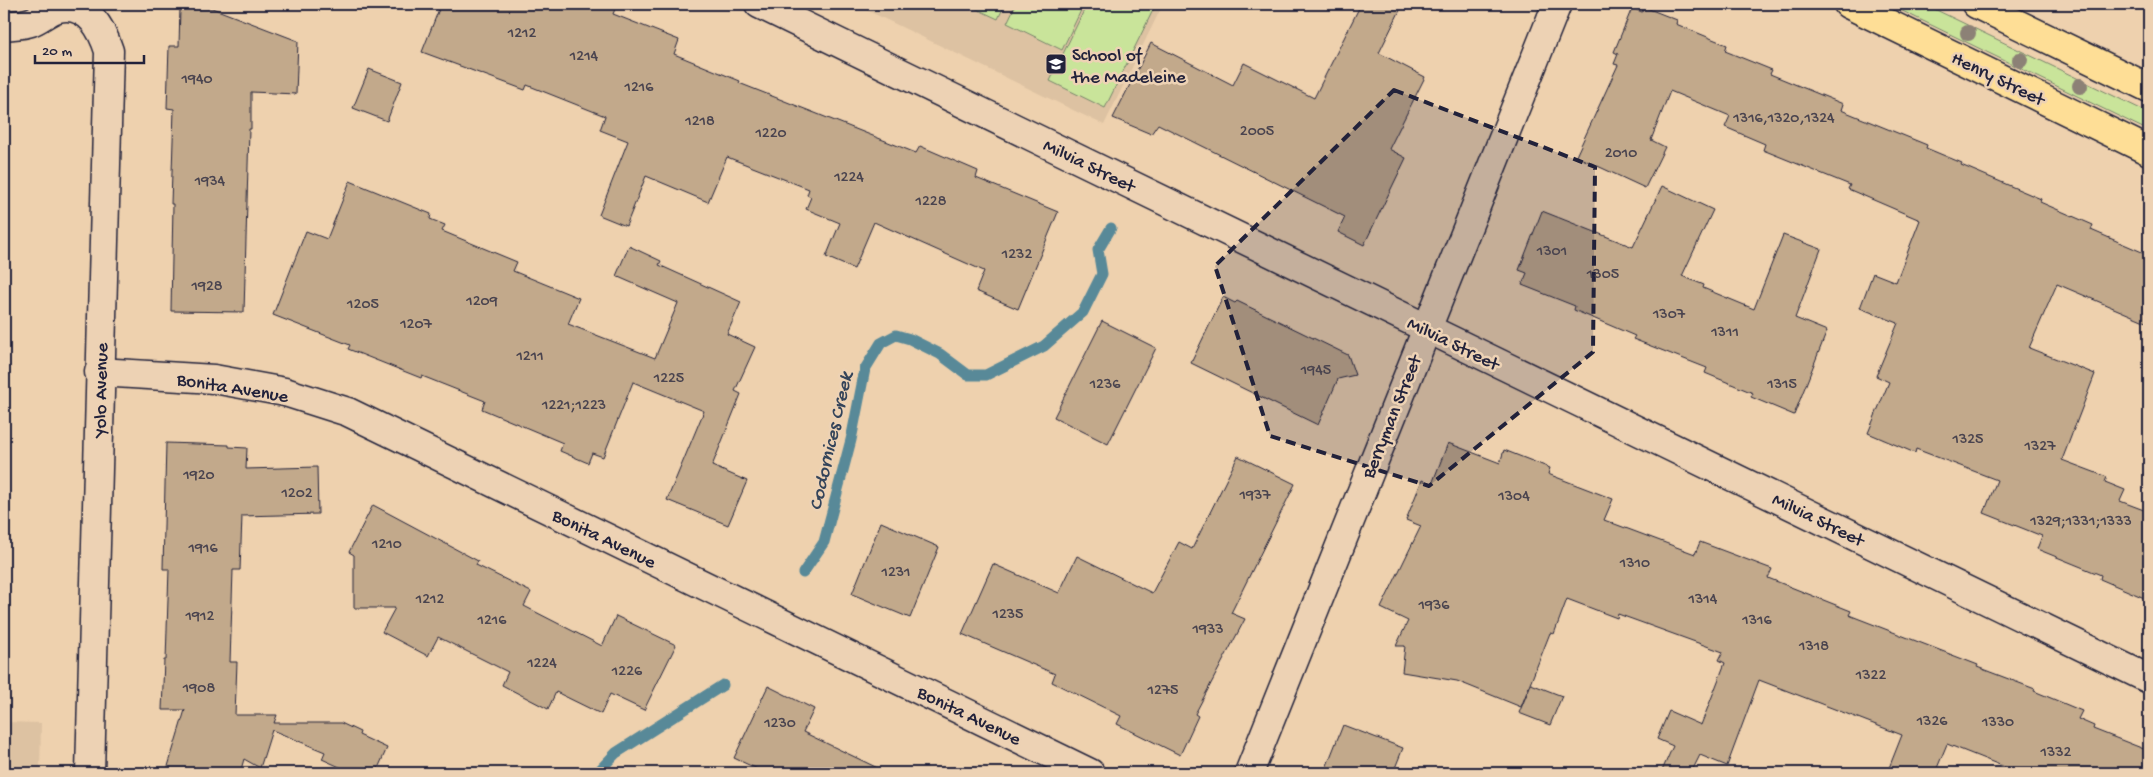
<svg xmlns="http://www.w3.org/2000/svg" width="2153" height="777" viewBox="0 0 2153 777" font-family="'Gochi Hand',sans-serif">
	<rect width="100%" height="100%" fill="#eed1ae"/>
	<filter id="ink" filterUnits="userSpaceOnUse"><feTurbulence type="fractalNoise" baseFrequency=".02" numOctaves="2"/><feDisplacementMap in="SourceGraphic" scale="10" xChannelSelector="R" yChannelSelector="G"/><feConvolveMatrix kernelMatrix="1 2 1 2 8 2 1 2 1" color-interpolation-filters="sRGB"/></filter>
	<g filter="url(#ink)">
		<g fill="#ddc2a2">
			<path d="M854 4H1163L1104 125Z"/>
			<path d="M4 722 41 723 40 773H4Z"/>
		</g>
		<g fill="#c9e49a" stroke="#76836a">
			<path d="M966 4H1005L998 19Z"/>
			<path d="M1016 4H1084L1062 50 1007 23Z"/>
			<path d="M1087 4H1156L1105 108 1050 81Z"/>
			<path d="M1888 4H1924L2149 113V131Z"/>
		</g>
		<g fill="none" stroke-linecap="round" stroke-linejoin="round">
			<g stroke="#598998" stroke-width="11">
				<path d="M803 573 824 542 851 440 865 369 881 343 896 335 910 339 940 354 968 375H986L1044 346 1083 312 1102 274 1098 250 1111 228"/>
				<path d="M597 773 616 753 723 685"/>
			</g>
		</g>
		<g fill="#c2a98b" stroke="#22223b">
			<path d="M441 4H617L613 14 679 40 674 54 740 81 739 83 916 153 920 146 978 171 976 178 1058 212 1018 309 976 291 984 271 874 222 854 269 826 257 840 223 806 209 811 197 807 195 809 189 727 157 708 202 646 176 626 226 599 215 628 141 600 130 605 116 527 85 525 90 422 52Z"/>
			<path d="M1361 4H1403L1379 53 1425 77 1389 149 1406 158 1364 245 1338 232 1345 217 1158 124 1151 134 1113 118 1151 43 1233 85 1244 63 1314 98Z"/>
			<path d="M1644 7 1677 20 1676 24 1727 45 1725 51 1772 70 1770 74 1843 104 1841 110 1927 145 1926 148 1962 163 1961 165 2041 199 2040 202 2093 225 2091 230 2149 255V323L2057 284 2029 348 2095 374 2062 460 2107 477 2105 482 2125 490 2120 501 2149 512V600L2100 579 2101 575 2037 549 2042 536 1984 513 1997 480 1916 449 1915 453 1868 433 1889 382 1876 376 1898 323 1860 308 1873 273 1896 282 1920 220 1848 189 1850 185 1763 150 1765 144 1725 127 1730 116 1670 91 1651 140 1665 147 1645 188 1576 156 1618 65 1614 64 1618 54 1614 52 1632 8 1642 12Z"/>
			<path d="M180 8H212L298 41 296 94 251 92V129H249L244 312 171 311 173 204H171L174 109 167 108 169 46H179Z"/>
			<path d="M369 69 402 82 387 121 353 108Z"/>
			<path d="M350 181 431 214 430 219 445 225 442 231 517 262 513 271 579 298 568 324 655 358 678 303 616 276 629 246 661 261 659 265 741 302 727 334 755 347 735 391 741 394 712 466 747 481 728 525 667 500 704 411 633 382 603 457 592 453 588 463 560 451 563 443 482 409 485 401 422 376 421 378 348 349 350 345 273 315 306 231 327 239Z"/>
			<path d="M1662 186 1713 210 1682 276 1704 285 1703 288 1754 309 1783 235 1821 249 1795 318 1827 331 1794 415 1751 397 1753 393 1705 373 1707 368 1633 339 1635 336 1574 310 1575 306 1522 285 1527 273 1519 270 1542 211 1633 247Z"/>
			<path d="M1223 297 1235 303 1237 301 1348 355 1355 375 1338 379 1318 425 1191 363Z"/>
			<path d="M1102 321 1156 348 1108 444 1054 417Z"/>
			<path d="M166 443 229 445V447L247 448 246 469 317 467 318 514 242 516 240 570H233L230 662H237L235 715H277L274 723H341L360 732 359 735 387 748 376 773H353L322 759 325 752 272 730 260 768 244 759 240 773H166L185 710H162L164 660H166L169 569H163Z"/>
			<path d="M1448 443 1500 463 1504 450 1550 468 1548 474 1613 499 1604 520 1695 554 1700 542 1772 569 1768 578 1851 611 1849 615 1978 665 1977 667 2035 689 2034 691 2082 711 2078 719 2094 726 2093 729 2149 751V773H2020L1947 744 1935 773H1887L1902 735 1759 680 1727 766 1700 755 1691 773H1661L1673 746 1657 739 1669 711 1701 725 1725 663 1719 660 1723 652 1618 614 1617 618 1567 599 1554 634 1550 633 1521 707 1457 681 1402 672 1405 646H1396L1408 621 1381 608 1421 526 1406 520 1422 480 1432 484Z"/>
			<path d="M1238 456 1295 484 1231 613 1245 619 1195 714 1198 716 1180 755 1117 724 1121 716 1052 682 1055 674 962 634 993 564 1059 593 1077 556 1152 593 1179 542 1192 549Z"/>
			<path d="M373 505 478 561 476 565 531 592 524 606 602 646 616 616 676 645 644 710 610 694 601 714 556 692 548 709 502 685 508 672 438 637 428 656 382 632 395 608H354V555L349 552Z"/>
			<path d="M881 522 939 547 910 618 852 594Z"/>
			<path d="M1531 684 1562 696 1550 725 1519 713Z"/>
			<path d="M768 686 814 709 803 732 888 773H766L734 758Z"/>
			<path d="M1343 725 1403 748 1393 773H1324Z"/>
		</g>
		<g fill="none" stroke-linecap="round" stroke-linejoin="round">
			<g stroke="#22223b" stroke-width="31">
				<g id="minor">
					<path d="M759 4 2149 679"/>
					<path d="M4 26C12 25 22 25 31 22 40 19 49 10 58 8 87 1 102 29 109 51L90 773"/>
					<path d="M99 372 214 379 285 392 348 412 1090 773"/>
					<path d="M1249 773 1557 4"/>
				</g>
			</g>
			<g stroke="#22223b" stroke-width="31">
				<g id="major">
					<path d="M1848 4 2149 151"/>
					<path d="M1976 4 2149 88"/>
				</g>
			</g>
			<use href="#minor" stroke="#edd2b4" stroke-width="28"/>
			<use href="#major" stroke="#fede96" stroke-width="28"/>
		</g>
		<g fill="#8c8176">
			<circle cx="1968" cy="33" r="8"/>
			<circle cx="2020" cy="60" r="8"/>
			<circle cx="2080" cy="86" r="8"/>
		</g>
	</g>
	<path fill="#22223b" fill-opacity="0.2" stroke="#22223b" stroke-width="4" stroke-dasharray="10 6" stroke-linejoin="round" d="M1394 90 1595 167 1593 352 1429 486 1270 436 1215 266Z"/>
	<defs>
		<g id="school-square" transform="scale(1.125)"><rect x="-9" y="-9" width="18" height="18" rx="4" fill="#22223b" stroke="#edd2b4"/><path d="M0-5L7-2L0 1L-7-2ZM-4 1L0 2.5L4 1V4Q0 6-4 4Z" fill="#fff"/></g>
	</defs>
	<g fill-rule="evenodd">
		<use href="#school-square" x="1056" y="64"/>
	</g>
	<g text-anchor="middle" stroke-width="5" stroke-linejoin="round" paint-order="stroke">
		<g font-size="16" fill="#4a444f">
			<text x="522" y="37">1212</text>
			<text x="584" y="60">1214</text>
			<text x="197" y="83">1940</text>
			<text x="639" y="91">1216</text>
			<text x="1784" y="122">1316,1320,1324</text>
			<text x="700" y="125">1218</text>
			<text x="1257" y="135">2005</text>
			<text x="771" y="137">1220</text>
			<text x="1621" y="157">2010</text>
			<text x="849" y="181">1224</text>
			<text x="210" y="185">1934</text>
			<text x="931" y="205">1228</text>
			<text x="1552" y="255">1301</text>
			<text x="1017" y="258">1232</text>
			<text x="1603" y="278">1305</text>
			<text x="207" y="290">1928</text>
			<text x="482" y="305">1209</text>
			<text x="363" y="308">1205</text>
			<text x="1669" y="318">1307</text>
			<text x="416" y="328">1207</text>
			<text x="1725" y="336">1311</text>
			<text x="530" y="360">1211</text>
			<text x="1316" y="374">1945</text>
			<text x="669" y="382">1225</text>
			<text x="1105" y="388">1236</text>
			<text x="1782" y="388">1315</text>
			<text x="574" y="409">1221;1223</text>
			<text x="1968" y="443">1325</text>
			<text x="2040" y="450">1327</text>
			<text x="199" y="479">1920</text>
			<text x="297" y="497">1202</text>
			<text x="1255" y="499">1937</text>
			<text x="1514" y="500">1304</text>
			<text x="2081" y="525">1329;1331;1333</text>
			<text x="387" y="548">1210</text>
			<text x="203" y="552">1916</text>
			<text x="1635" y="567">1310</text>
			<text x="896" y="576">1231</text>
			<text x="430" y="603">1212</text>
			<text x="1703" y="603">1314</text>
			<text x="1434" y="609">1936</text>
			<text x="1008" y="618">1235</text>
			<text x="200" y="620">1912</text>
			<text x="492" y="624">1216</text>
			<text x="1757" y="624">1316</text>
			<text x="1208" y="633">1933</text>
			<text x="1814" y="650">1318</text>
			<text x="542" y="667">1224</text>
			<text x="627" y="675">1226</text>
			<text x="1871" y="679">1322</text>
			<text x="199" y="692">1908</text>
			<text x="1163" y="694">1275</text>
			<text x="1932" y="725">1326</text>
			<text x="1998" y="726">1330</text>
			<text x="780" y="727">1230</text>
			<text x="2056" y="756">1332</text>
		</g>
		<g font-size="19" fill="#22223b" stroke="#edd2b4" text-anchor="start">
			<text x="1072" y="60">School of<tspan x="1072" dy="22">the Madeleine</tspan></text>
		</g>
		<g font-size="19" fill="#22223b" stroke="#edd2b4">
			<text transform="translate(1999 77) rotate(26)" y="7">Henry Street</text>
			<text transform="translate(1090 164) rotate(26)" y="7">Milvia Street</text>
			<text transform="translate(1454 342) rotate(26)" y="7">Milvia Street</text>
			<text transform="translate(233 386) rotate(9)" y="7">Bonita Avenue</text>
			<text transform="translate(99 390) rotate(-89)" y="7">Yolo Avenue</text>
			<text transform="translate(1390 416) rotate(-68)" y="7">Berryman Street</text>
			<text transform="translate(1819 518) rotate(26)" y="7">Milvia Street</text>
			<text transform="translate(605 537) rotate(26)" y="7">Bonita Avenue</text>
			<text transform="translate(970 714) rotate(26)" y="7">Bonita Avenue</text>
		</g>
		<g font-size="20" font-style="italic" fill="#34445a" stroke="#edd2b4">
			<text transform="translate(829 441) rotate(-77)" y="7">Codornices Creek</text>
		</g>
	</g>
	<rect width="2153" height="777" fill="none" stroke="#edd2b4" stroke-width="20"/>
	<rect x="10" y="10" width="2133" height="757" fill="none" stroke="#22223b" stroke-width="2" filter="url(#ink)"/>
	<path d="M35 55v8h109v-8" fill="none" stroke="#22223b" stroke-width="2.5"/>
	<text x="42" y="55" font-size="15" fill="#22223b" stroke="#edd2b4" stroke-width="4" paint-order="stroke">20 m</text>
</svg>
